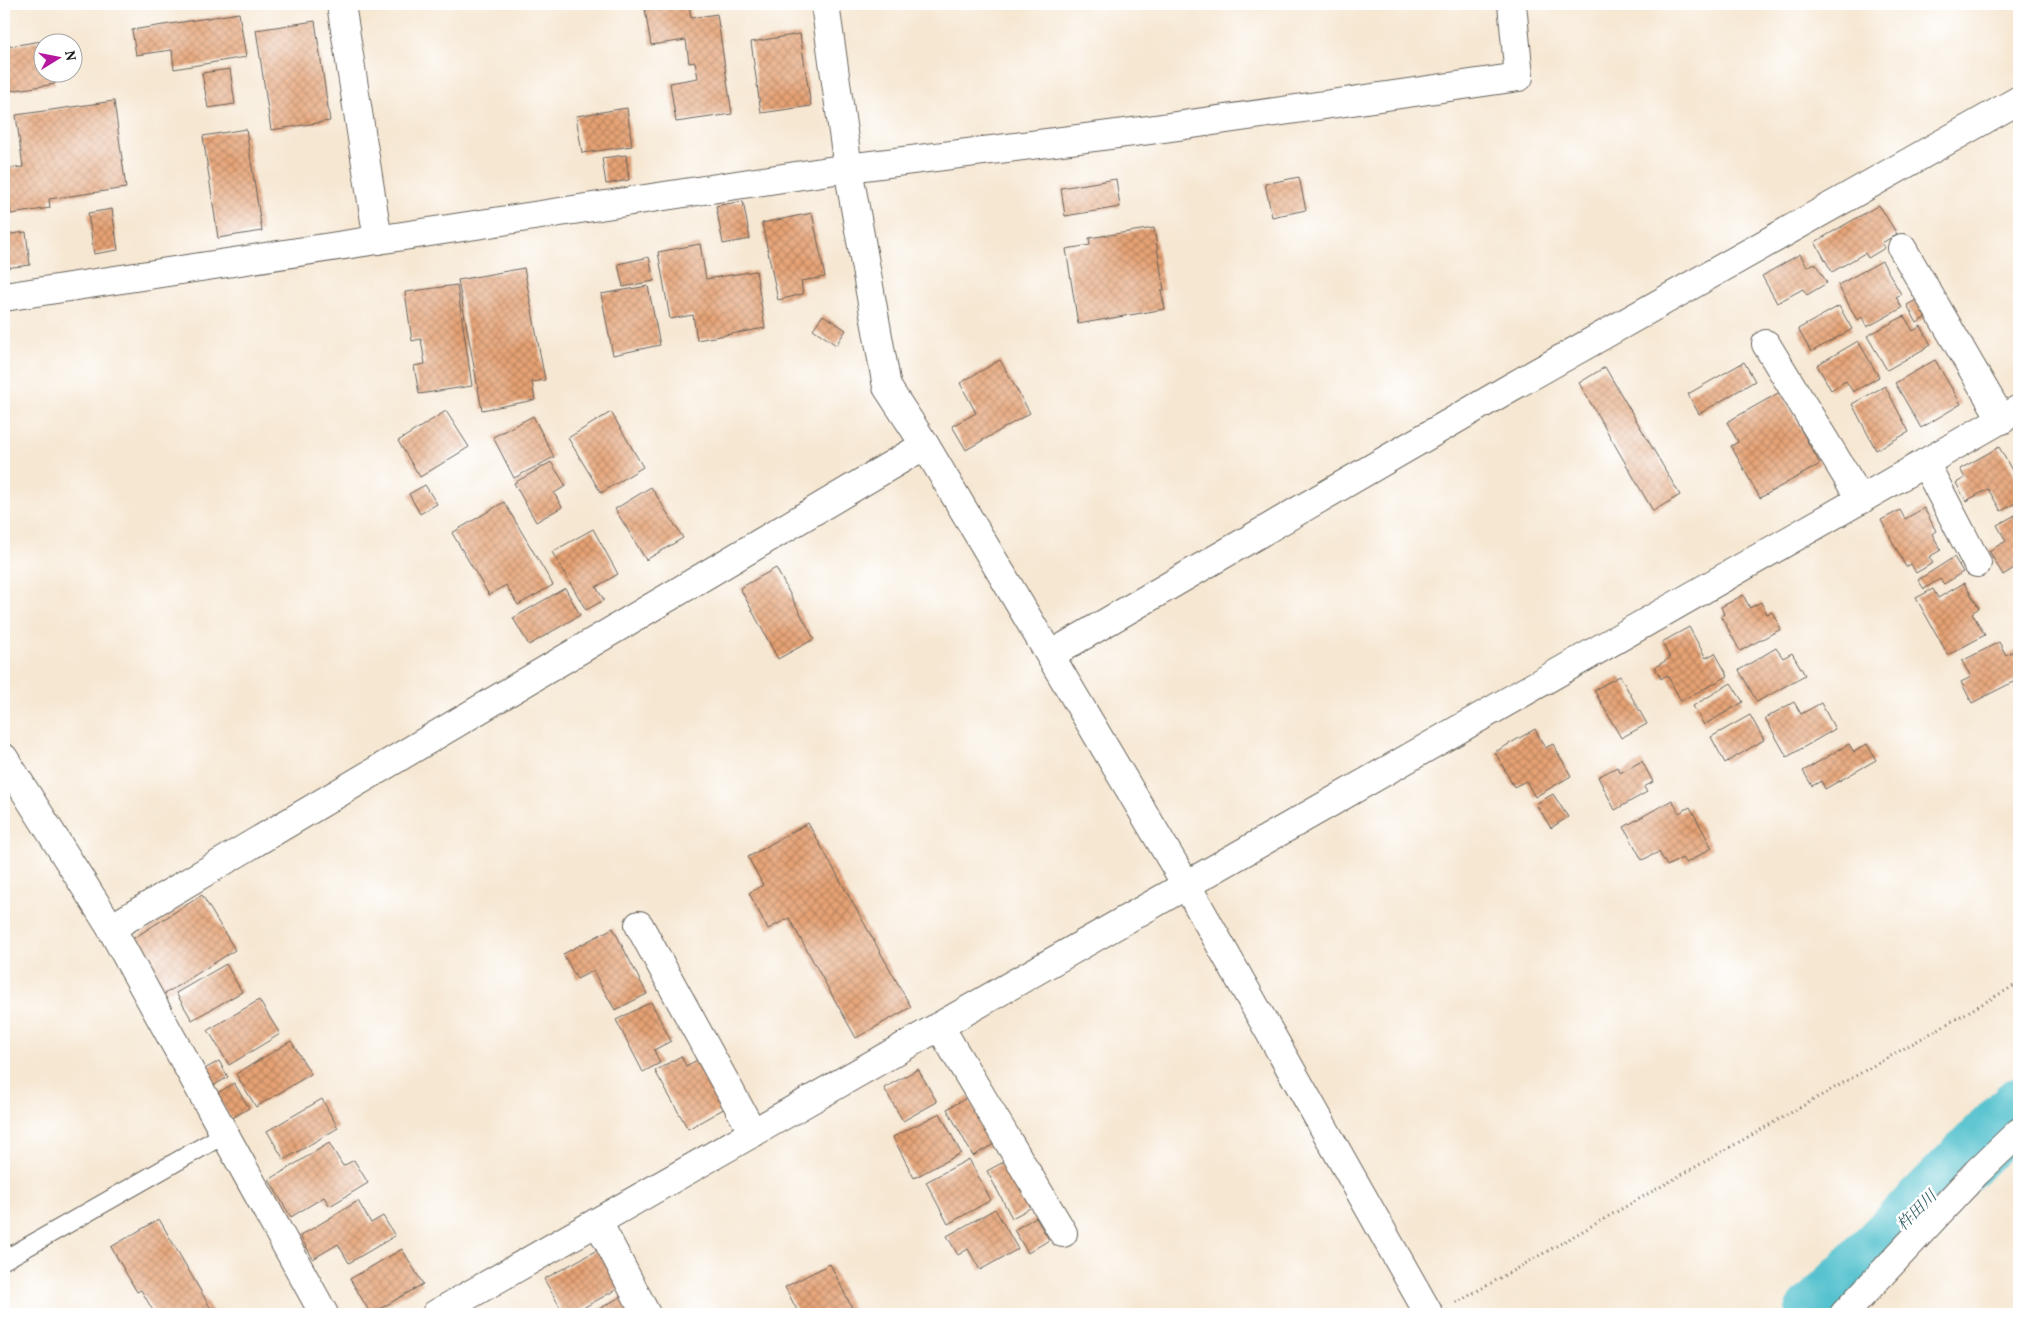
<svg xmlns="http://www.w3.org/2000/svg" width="2023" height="1318" viewBox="0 0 2023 1318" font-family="Vollkorn,'Noto Serif JP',serif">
	<defs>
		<pattern id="building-cross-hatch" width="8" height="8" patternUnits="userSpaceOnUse" patternTransform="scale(1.25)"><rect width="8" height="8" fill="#e6a274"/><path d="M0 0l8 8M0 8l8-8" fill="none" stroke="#ba835e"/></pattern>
	</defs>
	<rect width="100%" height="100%" fill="#fff"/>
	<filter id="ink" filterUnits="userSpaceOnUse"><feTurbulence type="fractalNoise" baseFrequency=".02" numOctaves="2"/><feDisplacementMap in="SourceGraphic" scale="10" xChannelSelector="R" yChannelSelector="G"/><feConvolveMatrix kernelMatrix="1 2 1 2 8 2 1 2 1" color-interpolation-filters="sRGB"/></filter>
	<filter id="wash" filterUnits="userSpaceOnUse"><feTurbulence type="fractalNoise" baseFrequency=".0096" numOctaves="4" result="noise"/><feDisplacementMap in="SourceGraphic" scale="20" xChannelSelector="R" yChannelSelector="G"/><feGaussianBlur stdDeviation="1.12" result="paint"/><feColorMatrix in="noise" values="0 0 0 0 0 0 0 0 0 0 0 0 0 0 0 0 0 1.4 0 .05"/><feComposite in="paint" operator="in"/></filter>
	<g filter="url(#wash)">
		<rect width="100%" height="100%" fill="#f6e7d2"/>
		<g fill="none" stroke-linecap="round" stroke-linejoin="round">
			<path stroke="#56c2cf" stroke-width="59" d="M1814 1314 2019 1107"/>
		</g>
		<g id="blocks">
			<g fill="url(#building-cross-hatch)">
				<path d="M644 4H689L691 18 717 14 732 114 676 122 670 83 698 78 695 62 689 63 686 40 651 45Z"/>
				<path d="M239 13 246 57 174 69 172 50 136 55 132 30Z"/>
				<path d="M315 21 330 121 271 130 256 30Z"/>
				<path d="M800 34 811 106 761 113 751 42Z"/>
				<path d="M48 40 49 42H42V72H53L55 84 4 92V47Z"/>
				<path d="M230 69 235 104 208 108 202 73Z"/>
				<path d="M114 101 126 188 49 199 50 208 11 214 4 169 23 167 16 115Z"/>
				<path d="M627 108 632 146 582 153 576 116Z"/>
				<path d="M246 129 262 231 218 238 203 136Z"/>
				<path d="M626 155 629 180 606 184 602 158Z"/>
				<path d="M1299 177 1306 210 1272 217 1265 184Z"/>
				<path d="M1116 179 1120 207 1065 216 1061 188Z"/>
				<path d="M743 201 750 239 723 244 716 206Z"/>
				<path d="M1879 205 1897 234 1882 243 1885 248 1868 258 1865 253 1832 272 1815 242Z"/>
				<path d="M112 209 118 250 94 254 88 213Z"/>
				<path d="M812 213 825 277 801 281 803 294 778 300 762 223Z"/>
				<path d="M1154 228 1164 290H1161L1165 309 1078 324 1066 249 1090 245 1089 238Z"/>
				<path d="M26 232 30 265 4 268V235Z"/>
				<path d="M700 244 706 279 756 271 765 328 697 340 693 315 670 319 658 252Z"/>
				<path d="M1800 254 1807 267 1815 263 1827 283 1807 295 1803 289 1777 303 1762 276Z"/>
				<path d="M649 257 654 281 623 287 618 264Z"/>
				<path d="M1882 261 1901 294 1896 297 1902 308 1867 327 1862 317 1857 320 1838 285Z"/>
				<path d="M524 268 545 380 532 382 535 400 482 410 458 280Z"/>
				<path d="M457 285 472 386 419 394 414 366 425 364 421 339 412 341 405 292Z"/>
				<path d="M648 286 660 345 613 355 601 294Z"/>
				<path d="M1918 299 1927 316 1917 323 1907 305Z"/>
				<path d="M1839 306 1852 329 1811 352 1798 329Z"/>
				<path d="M823 315 846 330 836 345 813 329Z"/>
				<path d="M1904 316 1913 331 1921 326 1931 345 1887 370 1867 336Z"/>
				<path d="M1858 341 1879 377 1853 392 1846 381 1831 390 1817 365Z"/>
				<path d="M1000 360 1030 413 966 450 952 426 976 413 960 383Z"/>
				<path d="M1935 360 1961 404 1921 428 1895 383Z"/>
				<path d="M1744 362 1755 381 1699 414 1688 394Z"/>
				<path d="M1605 367 1680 495 1653 511 1579 383Z"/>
				<path d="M1885 386 1909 432 1876 450 1852 404Z"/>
				<path d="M1780 392 1820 464 1760 498 1731 446 1738 442 1727 422Z"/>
				<path d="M446 411 469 447 420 477 398 441Z"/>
				<path d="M611 412 643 467 601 493 568 438Z"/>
				<path d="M533 416 554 457 514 478 493 437Z"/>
				<path d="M1999 447 2019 483V501L2001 511 1988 489 1966 501 1956 483 1965 478 1960 469Z"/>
				<path d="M551 462 566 486 554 493 562 507 536 522 514 483Z"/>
				<path d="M425 485 437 504 420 514 409 494Z"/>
				<path d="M651 487 683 538 646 560 615 509Z"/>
				<path d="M504 502 553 585 518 605 506 585 489 595 452 533Z"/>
				<path d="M1924 508 1936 531 1932 534 1941 550 1929 557 1933 563 1916 573 1911 564 1906 567 1881 520 1900 510 1905 519Z"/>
				<path d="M2019 513V565L2003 575 1989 551 2006 541 1997 525Z"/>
				<path d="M593 529 618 574 596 587 604 600 586 610 552 552Z"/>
				<path d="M1954 557 1963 572 1944 584 1940 579 1924 589 1918 580Z"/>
				<path d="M776 568 814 639 778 659 740 588Z"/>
				<path d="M1964 583 1979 608 1972 613 1985 635 1948 655 1916 598 1933 589 1938 598Z"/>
				<path d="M565 588 580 615 529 645 513 618Z"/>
				<path d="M1743 595 1750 608 1761 602 1767 614 1772 612 1781 629 1740 651 1721 616 1724 614 1721 607Z"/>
				<path d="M1689 627 1706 658 1715 653 1728 676 1681 701 1667 675 1661 679 1655 667 1670 658 1662 642Z"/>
				<path d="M1999 642 2006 655 2017 649 2019 653V679L1972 703 1961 682 1971 677 1962 661Z"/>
				<path d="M1776 648 1783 658 1792 653 1805 675 1757 702 1739 670Z"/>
				<path d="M1620 676 1647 724 1621 738 1594 690Z"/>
				<path d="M1731 683 1743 702 1704 725 1693 706Z"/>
				<path d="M1794 702 1801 714 1821 703 1835 729 1787 757 1765 718Z"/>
				<path d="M1750 715 1764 740 1725 763 1711 737Z"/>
				<path d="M1535 729 1545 748 1553 744 1571 776 1535 797 1526 781 1514 787 1495 752Z"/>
				<path d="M1849 744 1854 752 1867 744 1876 760 1825 789 1821 781 1812 786 1803 771Z"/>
				<path d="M1642 761 1653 782 1644 787 1647 792 1615 810 1598 777 1617 767 1620 773Z"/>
				<path d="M1553 794 1568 817 1551 828 1536 804Z"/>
				<path d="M1672 800 1679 813 1690 807 1712 848 1686 863 1682 858 1667 866 1659 852 1642 860 1624 827Z"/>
				<path d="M808 823 911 1007 856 1038 789 918 768 929 749 893 763 885 748 857Z"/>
				<path d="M202 895 235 950 163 995 129 941Z"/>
				<path d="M613 928 647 994 615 1010 593 971 577 979 563 954Z"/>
				<path d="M226 964 242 992 192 1020 176 993Z"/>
				<path d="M259 1000 280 1034 229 1065 208 1030Z"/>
				<path d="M651 1002 671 1041 654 1050 660 1063 643 1072 616 1020Z"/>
				<path d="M291 1041 311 1074 256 1107 236 1074Z"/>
				<path d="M681 1056 686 1066 699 1059 727 1107 688 1129 655 1071Z"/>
				<path d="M219 1061 228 1077 213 1086 203 1070Z"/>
				<path d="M918 1069 937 1102 903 1121 884 1088Z"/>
				<path d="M234 1083 249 1108 231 1119 216 1094Z"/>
				<path d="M968 1097 994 1144 973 1156 947 1109Z"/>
				<path d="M322 1099 338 1128 284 1160 267 1131Z"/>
				<path d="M940 1113 961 1153 914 1178 893 1137Z"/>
				<path d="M329 1143 343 1166 354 1160 368 1183 330 1206 324 1197 291 1217 269 1180Z"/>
				<path d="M969 1159 991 1200 948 1224 926 1182Z"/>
				<path d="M1007 1160 1032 1207 1012 1218 987 1171Z"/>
				<path d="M358 1201 371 1223 383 1216 395 1236 349 1263 338 1244 313 1259 300 1236Z"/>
				<path d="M995 1209 1018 1249 980 1270 968 1249 958 1255 947 1236Z"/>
				<path d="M1036 1217 1049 1240 1028 1253 1014 1230Z"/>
				<path d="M159 1219 214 1314H155L141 1290 137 1292 111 1247Z"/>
				<path d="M601 1248 621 1287 572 1314H564L544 1279Z"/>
				<path d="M402 1249 423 1284 371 1314 350 1279Z"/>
				<path d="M830 1264 855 1314H799L785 1287Z"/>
				<path d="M625 1294 635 1314H595L594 1312Z"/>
			</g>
		</g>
	</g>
	<g filter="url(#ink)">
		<use href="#blocks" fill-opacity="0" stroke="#68635c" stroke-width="1"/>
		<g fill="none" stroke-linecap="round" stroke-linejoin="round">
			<g stroke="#68635c" stroke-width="20">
				<path id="lane" d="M4 1260 225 1134"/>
			</g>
			<g stroke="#68635c" stroke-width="30">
				<g id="street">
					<path d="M341 4 378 240"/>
					<path d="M825 4 848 168 887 387 925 445 1187 886 1429 1314"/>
					<path d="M1902 248 2002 420"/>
					<path d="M4 297 848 168 1149 130 1519 77 1512 4"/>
					<path d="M1766 344 1861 500"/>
					<path d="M1925 463 1977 563"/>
					<path d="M1050 655 1508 389 2019 100"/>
					<path d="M4 758 111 928 324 1314"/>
					<path d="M639 925 753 1133"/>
					<path d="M111 928 925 445"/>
					<path d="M940 1027 1063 1233"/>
					<path d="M598 1222 646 1314"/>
					<path d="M436 1314 2019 409"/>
					<path d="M1844 1314 1977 1172 2019 1132"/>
				</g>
			</g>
			<path stroke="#68635c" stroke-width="3" stroke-dasharray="1 4" stroke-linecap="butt" d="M1456 1303 2019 983"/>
			<use href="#lane" stroke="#fff" stroke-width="18"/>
			<use href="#street" stroke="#fff" stroke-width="28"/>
		</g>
	</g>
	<g text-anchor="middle" stroke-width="5" stroke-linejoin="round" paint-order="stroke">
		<g font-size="16" font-style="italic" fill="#335e64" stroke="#fff">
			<text transform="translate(1916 1210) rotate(-45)" y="6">杵田川</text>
		</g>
	</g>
	<rect width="2023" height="1318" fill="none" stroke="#fff" stroke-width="20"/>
	<g transform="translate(58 58) rotate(80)"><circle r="24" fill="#ffffff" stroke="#a4a4a4"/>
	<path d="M0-4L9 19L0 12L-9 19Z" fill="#b5179e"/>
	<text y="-8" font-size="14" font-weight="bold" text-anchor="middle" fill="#1c1c1c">N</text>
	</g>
</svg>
